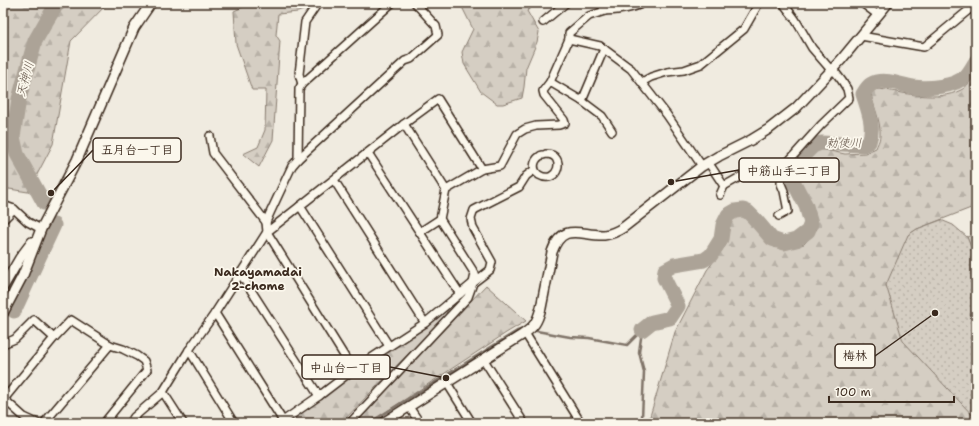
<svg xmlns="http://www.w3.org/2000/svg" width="979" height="426" viewBox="0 0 979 426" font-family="'Shantell Sans','Klee One',sans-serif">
	<defs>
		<pattern id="forest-firs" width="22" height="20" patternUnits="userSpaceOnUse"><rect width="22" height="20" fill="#d5cec3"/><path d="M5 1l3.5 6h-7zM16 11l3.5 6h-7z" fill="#b8b1a7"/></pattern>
		<pattern id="park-tufts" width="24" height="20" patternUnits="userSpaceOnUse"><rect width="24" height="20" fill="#d5cec3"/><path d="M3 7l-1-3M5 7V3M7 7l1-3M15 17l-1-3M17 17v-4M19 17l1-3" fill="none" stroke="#b8b1a7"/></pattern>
		<pattern id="garden-dots" width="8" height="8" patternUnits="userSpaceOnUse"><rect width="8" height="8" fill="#d5cec3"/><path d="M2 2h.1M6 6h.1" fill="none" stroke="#b8b1a7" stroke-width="1.8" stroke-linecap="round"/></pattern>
	</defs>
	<rect width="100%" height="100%" fill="#f0ebe0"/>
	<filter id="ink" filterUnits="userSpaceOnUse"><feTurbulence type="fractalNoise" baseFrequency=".025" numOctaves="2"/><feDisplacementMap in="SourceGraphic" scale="8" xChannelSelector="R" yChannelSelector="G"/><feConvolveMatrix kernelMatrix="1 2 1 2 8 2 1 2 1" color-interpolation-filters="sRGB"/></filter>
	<g filter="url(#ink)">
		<g fill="url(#forest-firs)" stroke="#887c70">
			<path d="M3 3H108L71 41 53 144 28 192 3 188Z"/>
			<path d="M243 3H309L311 7 298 12 278 14 276 35 280 41 273 140 259 167 243 154 258 147 265 130 266 90H252L236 44 234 11 243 7Z"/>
			<path d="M460 3H536L527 11 539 32 537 42 526 68 524 87 522 98 503 104H497L481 92 464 64 462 52 473 29Z"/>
			<path d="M976 74V206L917 229 908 235 976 341V423H648L675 332 707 270 726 245 730 224 734 217 744 216 774 247 785 249 804 244 817 229 814 212 798 180V170L812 154 820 149 845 154 865 153 876 148C877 145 880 140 880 136 881 121 874 108 871 94L873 90 880 89C905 93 937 102 961 90 967 87 972 79 976 74Z"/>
			<path d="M486 285 526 321 506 333 369 423H356Z"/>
			<path d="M448 309 445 316 341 423H283Z"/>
		</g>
		<path fill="url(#park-tufts)" stroke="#887c70" d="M976 233V260L967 237Z"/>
		<path fill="url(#garden-dots)" stroke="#887c70" d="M941 220 953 225 967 237 976 260V419L903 341 886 285 908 235 917 229Z"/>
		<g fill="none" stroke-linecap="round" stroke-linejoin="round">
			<g stroke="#7f7367" stroke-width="2.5">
				<path d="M531 330 570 337 589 338 627 345 642 330"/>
				<path d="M369 423 517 331 524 329"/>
				<path d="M641 423 642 418 644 372 639 352 642 331"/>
			</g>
			<g stroke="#aca397" stroke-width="15">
				<path d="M44 203 17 154 13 137 19 99 35 41 47 20 55 7 59 3"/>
				<path d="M14 311 54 225"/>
				<path d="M642 330 652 322 670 318 678 306 664 278 665 270 674 265 704 260 711 255 721 239 723 225 728 215 735 211 743 210 748 212 754 218 761 226 772 239 784 243 796 240 808 231 811 223 806 206 792 179 791 171 801 158 813 146 821 143 863 145 869 142C875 126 868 110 863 94 866 89 869 84 876 82 888 79 901 85 913 87 927 89 955 87 966 76 970 72 973 66 976 61"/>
			</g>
			<g stroke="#3b2a1e" stroke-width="10">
				<g id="minor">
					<path d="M601 3 605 11C617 10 632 9 643 3"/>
					<path d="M862 3 878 15"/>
					<path d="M543 22 566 3"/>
					<path d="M861 36 924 47 976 4"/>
					<path d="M569 39 600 46 631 69 667 115 702 166"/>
					<path d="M550 82 582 101 602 116 612 131"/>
					<path d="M642 82 651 77 667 72 684 70 701 64 744 29 759 3"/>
					<path d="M302 84 299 74 305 22 318 3"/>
					<path d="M582 101 604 49"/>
					<path d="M404 124 446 190"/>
					<path d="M210 136 213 153 266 222"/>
					<path d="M368 153 460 294"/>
					<path d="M546 154C567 154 558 186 539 175 532 170 533 161 540 156 541 155 545 155 546 154Z"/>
					<path d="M298 159 405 61 411 59 438 35 436 26 415 3"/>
					<path d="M708 162 724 186"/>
					<path d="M482 169 500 166 517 134 525 129 536 126 559 125 565 123 564 120 544 95 543 91 550 82 569 39V33L589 16 605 11"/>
					<path d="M334 180 425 323"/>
					<path d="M720 195 724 186 740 177"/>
					<path d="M3 205 14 209 28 222 41 229"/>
					<path d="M300 206 389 346"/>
					<path d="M779 216 788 211 784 191 781 184V175L786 164 821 125 849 98 847 89 842 81 836 73 831 70 812 48 795 19 783 3"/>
					<path d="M3 220 14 209"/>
					<path d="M240 273 319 396"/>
					<path d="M215 313 283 421"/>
					<path d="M525 333 581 423"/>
					<path d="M3 344 15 339 34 320 54 338"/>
					<path d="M189 350 234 423"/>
					<path d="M484 360 524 423"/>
					<path d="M353 370 267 232 404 124 438 99 482 169 446 190 440 219 420 232"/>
					<path d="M447 383 472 423"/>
					<path d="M163 392 183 423"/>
					<path d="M3 398 4 399 54 338 71 320 110 345 123 349 137 356 144 361 147 370 104 423"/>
					<path d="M4 399 24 417 37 423"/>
					<path d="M409 407 420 423"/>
					<path d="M44 423 110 345"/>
					<path d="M130 423 134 417 163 392 189 350 215 313 267 232 266 222 270 213 292 166 298 159 299 89 302 84 392 3"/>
					<path d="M280 423 319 396 353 370 425 323 473 283 475 274 440 219"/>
					<path d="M350 423 468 297 473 283 490 270 492 262 473 228 471 219 474 210 519 187 526 176 534 170"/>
				</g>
			</g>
			<g stroke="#3b2a1e" stroke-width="12">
				<g id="tertiary">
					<path d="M3 287 20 258 32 242"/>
					<path d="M3 313 23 275 41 229 77 160 134 28 151 3"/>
					<path d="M383 423 522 335C534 327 537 323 541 308L552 252C563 221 581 236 604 235 612 234 618 231 624 227L702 166 719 156 751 140 769 129 796 108 841 60 888 3"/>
				</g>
			</g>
			<use href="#minor" stroke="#fbf7ec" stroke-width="7"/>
			<use href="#tertiary" stroke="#fbf7ec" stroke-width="9"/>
		</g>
	</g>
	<g text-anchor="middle" stroke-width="3.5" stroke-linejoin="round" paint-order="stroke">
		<g font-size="12" font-style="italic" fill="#635448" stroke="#fbf7ec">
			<text transform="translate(25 79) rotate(-75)" y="4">天神川</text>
			<text transform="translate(844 143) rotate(-1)" y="4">勅使川</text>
		</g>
		<g font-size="12" font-weight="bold" fill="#3b2a1e" stroke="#fbf7ec">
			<text x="258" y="276">Nakayamadai<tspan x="258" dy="14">2-chome</tspan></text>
		</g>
	</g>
	<path fill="none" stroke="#3b2a1e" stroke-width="1.5" d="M51 193L93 150M671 182L739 170M935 313L875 356M446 378L390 367"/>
	<g fill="#3b2a1e" stroke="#fbf7ec" stroke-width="1.5">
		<circle cx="51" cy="193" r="4"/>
		<circle cx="671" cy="182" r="4"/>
		<circle cx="935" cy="313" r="4"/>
		<circle cx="446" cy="378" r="4"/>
	</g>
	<g fill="#fbf7ec" stroke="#3b2a1e" stroke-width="1.5">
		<rect x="93" y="138" width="88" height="24" rx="4"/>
		<rect x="739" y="158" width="100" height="24" rx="4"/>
		<rect x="835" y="344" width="40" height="24" rx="4"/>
		<rect x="302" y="355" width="88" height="24" rx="4"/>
	</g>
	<g font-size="12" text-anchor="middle" font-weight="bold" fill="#3b2a1e">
		<text x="137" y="154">五月台一丁目</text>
		<text x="789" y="175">中筋山手二丁目</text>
		<text x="855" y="360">梅林</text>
		<text x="346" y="372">中山台一丁目</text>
	</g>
	<rect width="979" height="426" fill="none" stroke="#fbf7ec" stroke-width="16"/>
	<rect x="8" y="8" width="963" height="410" fill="none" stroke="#3b2a1e" stroke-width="1.5" filter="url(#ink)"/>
	<path d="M829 396v6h125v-6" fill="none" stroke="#3b2a1e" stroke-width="2"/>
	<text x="835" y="396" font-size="12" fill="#3b2a1e" stroke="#fbf7ec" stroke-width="3" paint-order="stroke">100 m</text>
</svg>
